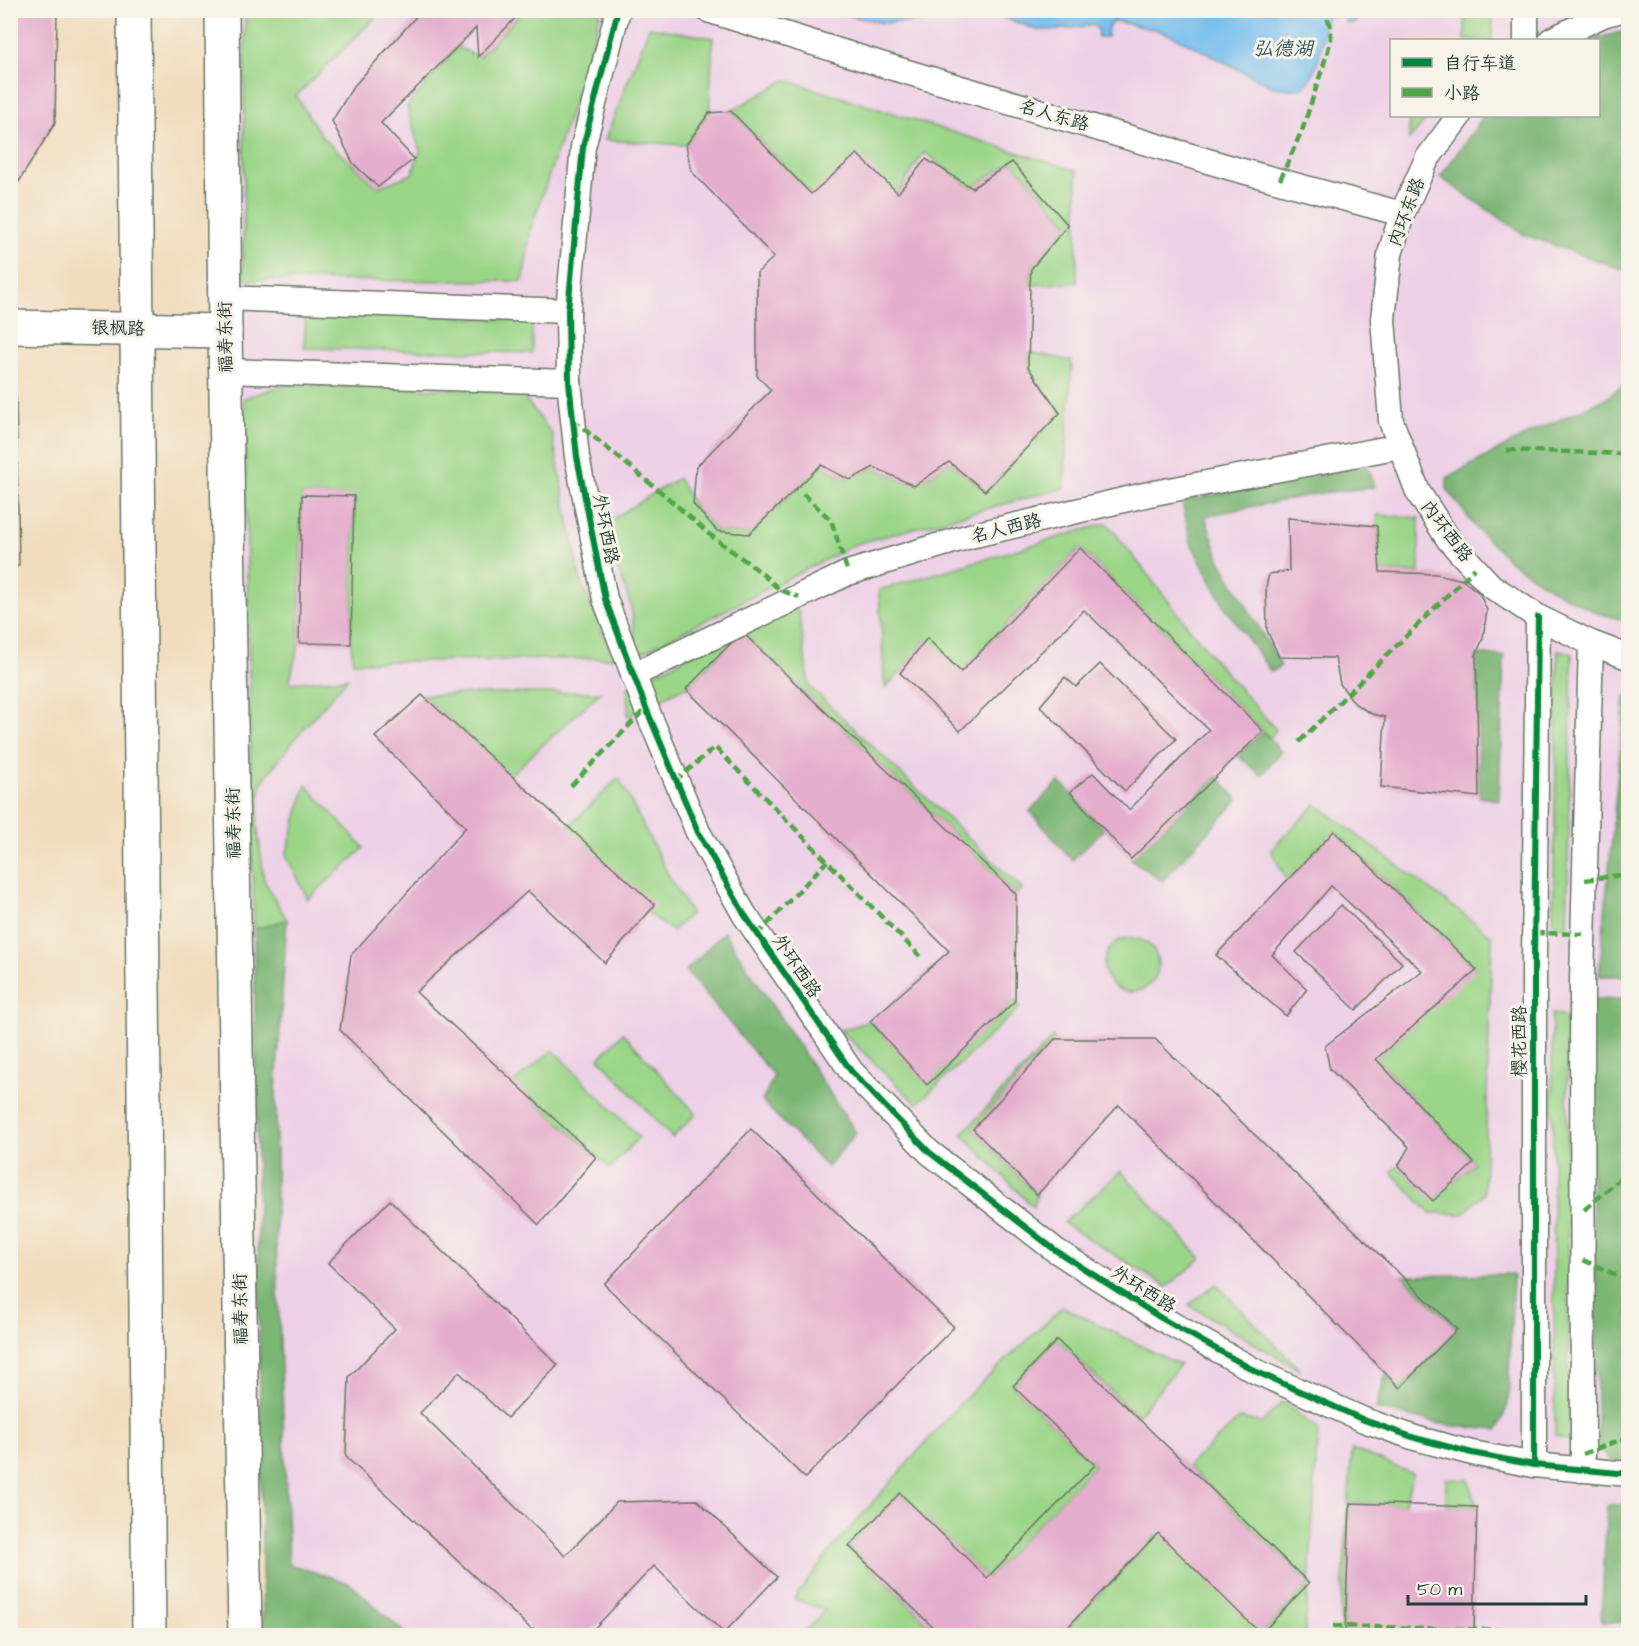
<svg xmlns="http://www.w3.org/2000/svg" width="1639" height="1646" viewBox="0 0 1639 1646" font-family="'Architects Daughter','LXGW WenKai TC',sans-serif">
	<rect width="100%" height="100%" fill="#f7f3e8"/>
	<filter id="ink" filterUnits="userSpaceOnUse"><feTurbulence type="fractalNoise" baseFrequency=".0167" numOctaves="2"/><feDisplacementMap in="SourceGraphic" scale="12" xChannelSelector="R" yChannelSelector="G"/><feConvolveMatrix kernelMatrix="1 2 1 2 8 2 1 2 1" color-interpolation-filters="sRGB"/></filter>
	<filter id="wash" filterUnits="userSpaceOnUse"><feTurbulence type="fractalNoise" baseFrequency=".008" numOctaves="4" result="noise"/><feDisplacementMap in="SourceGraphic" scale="24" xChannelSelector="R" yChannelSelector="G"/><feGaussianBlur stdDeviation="1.35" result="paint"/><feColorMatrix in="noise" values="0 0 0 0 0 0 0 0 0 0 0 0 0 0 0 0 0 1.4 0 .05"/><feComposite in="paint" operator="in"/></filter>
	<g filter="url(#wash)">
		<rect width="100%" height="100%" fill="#f1ddbe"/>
		<path fill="#eed0e7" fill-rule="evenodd" d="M233 11H1628V1635H263L236 395ZM1392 40H1598V116H1392Z"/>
		<g fill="#9bd588" stroke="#5d895e" stroke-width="1.5">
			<path d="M324 10 330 14 380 13 296 96 323 138 378 187 412 174 420 151 407 107 457 47 479 57 523 11H601L585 69 531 228 523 281 243 280 245 11Z"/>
			<path d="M1465 11H1493L1492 40H1465Z"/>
			<path d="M649 27 713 38 709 113 686 145 605 140Z"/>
			<path d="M786 80 1077 171V282L1030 285 1031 269 1068 224 1012 162 972 188 924 152 898 193 811 194 731 111Z"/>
			<path d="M1409 116H1429L1409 140Z"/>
			<path d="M306 308 532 321V353L304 348Z"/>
			<path d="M1030 352 1072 361 1064 488 856 544 637 655 631 606 603 525 678 478 693 504 717 531 749 534 821 465 850 480 874 467 914 486 949 462 985 491 1060 413 1028 367Z"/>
			<path d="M284 385 519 391 552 434 580 578 613 658 353 662 351 644 354 497 302 495 299 643 289 683 348 678 298 735 261 783 257 824 264 880 287 920 254 929 244 398Z"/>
			<path d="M1377 515 1419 518V573L1380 572Z"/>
			<path d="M1107 523 1217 663 1276 730 1270 738 1080 548 961 672 926 639 900 673 885 688 879 590Z"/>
			<path d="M792 603 799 614 809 686 1022 889 1016 894 742 632 691 684 628 716 627 688Z"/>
			<path d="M1558 650 1572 653 1567 927 1553 924Z"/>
			<path d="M601 692 510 775 422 695Z"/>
			<path d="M619 778 672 882 691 913 672 931 648 913 568 827Z"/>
			<path d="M306 785 364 848 308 899 286 855Z"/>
			<path d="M1316 804 1492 936 1484 1194 1463 1214 1430 1213 1391 1172 1398 1166 1433 1200 1474 1163 1376 1059 1476 969 1335 831 1287 881 1271 850Z"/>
			<circle cx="1131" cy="965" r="27"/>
			<path d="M1015 1001 1020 1007 917 1104 840 1030 870 1021 927 1084Z"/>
			<path d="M1552 1014 1567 1016 1569 1441 1555 1436Z"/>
			<path d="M623 1033 696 1114 672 1138 599 1058Z"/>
			<path d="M1053 1037 1055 1039 973 1129 1037 1195 1033 1207 962 1134Z"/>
			<path d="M553 1050 639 1137 610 1168 514 1082Z"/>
			<path d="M1121 1171 1201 1258 1167 1287 1063 1223Z"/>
			<path d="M1216 1284 1301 1371 1189 1305Z"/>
			<path d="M1063 1307 1180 1365 1137 1416 1057 1340 1013 1386 1095 1465 987 1578 900 1494 849 1547 941 1635H802L825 1610 794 1599 831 1550 963 1400Z"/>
			<path d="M1282 1402 1318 1429 1309 1583 1304 1635 1060 1636 1158 1533 1262 1633 1309 1583 1188 1466 1240 1418 1262 1423Z"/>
			<path d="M1352 1449 1413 1474 1404 1505 1350 1503 1345 1635 1339 1636Z"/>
			<path d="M1446 1479 1469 1480 1477 1507 1446 1506Z"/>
		</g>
		<g fill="#7cb674" stroke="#4e7a54" stroke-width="1.5">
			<path d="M1628 30V269L1624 270 1525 235 1440 177 1484 116H1598V40H1591Z"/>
			<path d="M1625 384 1628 386V621L1597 613 1553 590 1512 563 1476 528 1447 489V478L1530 433 1605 399Z"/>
			<path d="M1368 466 1375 487 1321 493 1205 516 1219 558 1281 666 1271 672 1223 604 1191 543 1182 501Z"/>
			<path d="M1476 655 1504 656 1499 800 1479 797Z"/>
			<path d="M1625 696H1628V976H1599Z"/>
			<path d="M1263 731 1281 752 1261 775 1238 756Z"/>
			<path d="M1217 776 1238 800 1162 881 1131 859Z"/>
			<path d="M1059 782 1070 792 1104 829 1072 860 1030 811Z"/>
			<path d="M287 920 276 1091V1241L289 1564 349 1583 407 1635H335L331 1632 263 1628 254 929Z"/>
			<path d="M724 932 856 1133 827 1167 762 1101 774 1076 686 971Z"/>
			<path d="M1588 999H1628V1462H1611L1598 1446Z"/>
			<path d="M1513 1274 1508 1404 1498 1430 1451 1426 1376 1409 1386 1373 1400 1388 1457 1329 1402 1276Z"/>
			<path d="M1607 1505H1628V1622H1601Z"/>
		</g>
		<g fill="#77bfef" stroke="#4b7e92" stroke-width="1.5">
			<path d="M829 11H953L922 21 882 23Z"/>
			<path d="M987 11H1410L1409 15 1387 12 1378 15 1358 17 1355 23H1346L1344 16H1329L1326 18 1319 59 1309 82 1301 88 1290 89 1273 87 1174 36 1157 30 1114 21 1108 27 1107 37H1098V30L1094 25 1057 30H1037Z"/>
		</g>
		<g id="blocks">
			<g fill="#e5aece">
				<path d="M10 10H57L55 123 10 196Z"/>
				<path d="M324 10H391L388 13 330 14Z"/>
				<path d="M422 10H523L478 57 476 28 381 123 414 159 378 187 353 163 332 121 353 87Z"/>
				<path d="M731 111 811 194 857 154 898 193 926 159 972 188 1012 162 1068 225 1031 269 1030 285 1028 367 1060 413 985 491 949 462 914 486 874 467 850 480 821 465 749 534 717 531 693 504 696 467 771 390 757 376V273L774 257 691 171 686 145 709 113Z"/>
				<path d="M10 396H16L19 566H10Z"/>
				<path d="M302 495 354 496 351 644 299 643Z"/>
				<path d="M1288 518 1377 526 1380 572 1437 574 1463 580 1479 593 1487 610 1483 638 1476 655 1479 797 1381 787 1385 717 1372 714 1355 704 1340 684 1335 658 1279 657 1267 630 1266 587 1269 574 1289 571Z"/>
				<path d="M1080 548 1263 731 1131 859 1070 792 1093 773 1129 810 1209 730 1084 610 960 731 900 673 927 638 961 672Z"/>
				<path d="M742 632 1016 894 1015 1001 927 1085 870 1021 949 951 686 689Z"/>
				<path d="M1100 664 1176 739 1125 791 1040 706 1065 677 1076 687Z"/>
				<path d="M422 695 655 905 605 963 528 891 416 992 596 1157 539 1225 340 1030 351 955 466 827 375 737Z"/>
				<path d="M1334 831 1477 970 1376 1059 1474 1163 1433 1201 1398 1166 1409 1147 1330 1069 1325 1046 1422 971 1331 886 1272 955 1307 989 1286 1016 1216 955Z"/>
				<path d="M1341 905 1402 963 1356 1010 1296 952Z"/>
				<path d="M1055 1039H1155L1457 1329 1400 1388 1119 1105 1037 1195 973 1129Z"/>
				<path d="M751 1129 954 1327 805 1478 604 1284Z"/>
				<path d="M390 1200 558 1365 507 1418 459 1372 420 1413 565 1556 617 1502 697 1500 777 1577 724 1633 654 1566 588 1635 531 1629 346 1457 349 1377 395 1329 328 1263Z"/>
				<path d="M1057 1340 1309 1583 1261 1634 1158 1533 1060 1635H941L849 1546 900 1493 987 1578 1095 1465 1013 1386Z"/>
				<path d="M1350 1503 1477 1507 1474 1635H1345Z"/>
			</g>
		</g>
	</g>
	<g filter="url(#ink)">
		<use href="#blocks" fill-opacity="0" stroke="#687564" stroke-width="1.5"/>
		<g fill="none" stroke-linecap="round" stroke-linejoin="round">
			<g stroke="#687564" stroke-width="27">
				<g id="street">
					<path d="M618 10 583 147 568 311 569 382 577 457 605 599 646 708 698 832 744 914 851 1071 929 1152 1055 1250 1161 1318 1257 1372 1364 1420 1415 1438 1472 1453 1534 1465 1628 1474"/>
					<path d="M708 10 890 67 1235 169 1402 214"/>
					<path d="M1526 10V40"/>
					<path d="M1551 40 1603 15 1622 10"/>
					<path d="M1459 116 1427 159 1402 214 1390 254 1383 319 1391 421 1418 492 1449 540 1491 586 1538 617 1591 643 1628 657"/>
					<path d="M224 298 568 311"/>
					<path d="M226 371 569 382"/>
					<path d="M633 675 848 573 970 536 1149 494 1400 446"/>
					<path d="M1534 1465V958L1538 617"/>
					<path d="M1581 1470 1583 1454 1582 981 1591 643"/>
				</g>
			</g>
			<g stroke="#687564" stroke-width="36">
				<path id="secondary" d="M10 327 225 331"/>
			</g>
			<g stroke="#687564" stroke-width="36">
				<g id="primary">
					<path d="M134 10 149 1636"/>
					<path d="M222 10 225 331 245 1636"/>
				</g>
			</g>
			<use href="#street" stroke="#fff" stroke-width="24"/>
			<use href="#secondary" stroke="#fff" stroke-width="33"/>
			<use href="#primary" stroke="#fff" stroke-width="33"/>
			<g stroke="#4fa644" stroke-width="4.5" stroke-dasharray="9 4.5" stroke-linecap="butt">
				<path d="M1280 180 1303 128 1327 54 1331 39 1330 24 1323 10"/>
				<path d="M573 420 668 498 709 534 759 571 780 590 799 597"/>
				<path d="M1507 450 1628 454"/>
				<path d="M803 494 831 520 848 573"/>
				<path d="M1299 742 1475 568"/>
				<path d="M675 781 715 747 920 956"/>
				<path d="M571 786 646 708"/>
				<path d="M1585 880 1628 874"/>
				<path d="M1535 933 1583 934"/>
				<path d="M757 935 827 861"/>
				<path d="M1584 1210 1628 1172"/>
				<path d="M1583 1260 1628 1280"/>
				<path d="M1583 1454 1628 1437"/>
				<path d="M1333 1626 1503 1630"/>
			</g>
			<g stroke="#f7f3e8" stroke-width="10">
				<g id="cycleway">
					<path d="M618 10 583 147 568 311 569 382 577 457 605 599 646 708 698 832 744 914 851 1071 929 1152 1055 1250 1161 1318 1257 1372 1364 1420 1415 1438 1472 1453 1534 1465 1628 1474"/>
					<path d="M1534 1465V958L1538 617"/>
				</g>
			</g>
			<use href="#cycleway" stroke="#00873e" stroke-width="6"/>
		</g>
	</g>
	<g text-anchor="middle" stroke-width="6" stroke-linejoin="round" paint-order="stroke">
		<g font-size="18" fill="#1f3d34" stroke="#f7f3e8">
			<text transform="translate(1054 115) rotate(16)" y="6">名人东路</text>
			<text transform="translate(1406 212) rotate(-69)" y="6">内环东路</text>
			<text transform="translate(118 328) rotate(1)" y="6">银枫路</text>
			<text transform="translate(225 337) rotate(-91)" y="6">福寿东街</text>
			<text transform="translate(1006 528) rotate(-14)" y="6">名人西路</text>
			<text transform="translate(606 529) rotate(79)" y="6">外环西路</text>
			<text transform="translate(1447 531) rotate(53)" y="6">内环西路</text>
			<text transform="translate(233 823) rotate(-91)" y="6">福寿东街</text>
			<text transform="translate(797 966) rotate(56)" y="6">外环西路</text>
			<text transform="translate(1519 1041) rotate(-90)" y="6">樱花西路</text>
			<text transform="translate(1144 1289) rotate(32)" y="6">外环西路</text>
			<text transform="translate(240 1309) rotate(-91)" y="6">福寿东街</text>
		</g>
		<g font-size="20" font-style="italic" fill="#315759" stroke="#f7f3e8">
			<text x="1283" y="55">弘德湖</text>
		</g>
	</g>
	<rect width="1639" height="1646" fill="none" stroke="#f7f3e8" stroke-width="36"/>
	<rect x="1390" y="39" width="210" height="78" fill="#f7f3e8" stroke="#a1aaa0" stroke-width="1.5"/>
	<rect x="1402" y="58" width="30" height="9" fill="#00873e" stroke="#a1aaa0" stroke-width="1.5"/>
	<text x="1444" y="69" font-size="18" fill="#1f3d34">自行车道</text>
	<rect x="1402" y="88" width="30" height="9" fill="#4fa644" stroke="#a1aaa0" stroke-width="1.5"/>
	<text x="1444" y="99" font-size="18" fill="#1f3d34">小路</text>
	<path d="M1408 1595v9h178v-9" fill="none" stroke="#1f3d34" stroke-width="3"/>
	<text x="1417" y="1595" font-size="18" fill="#1f3d34" stroke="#f7f3e8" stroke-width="4.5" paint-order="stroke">50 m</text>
</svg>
